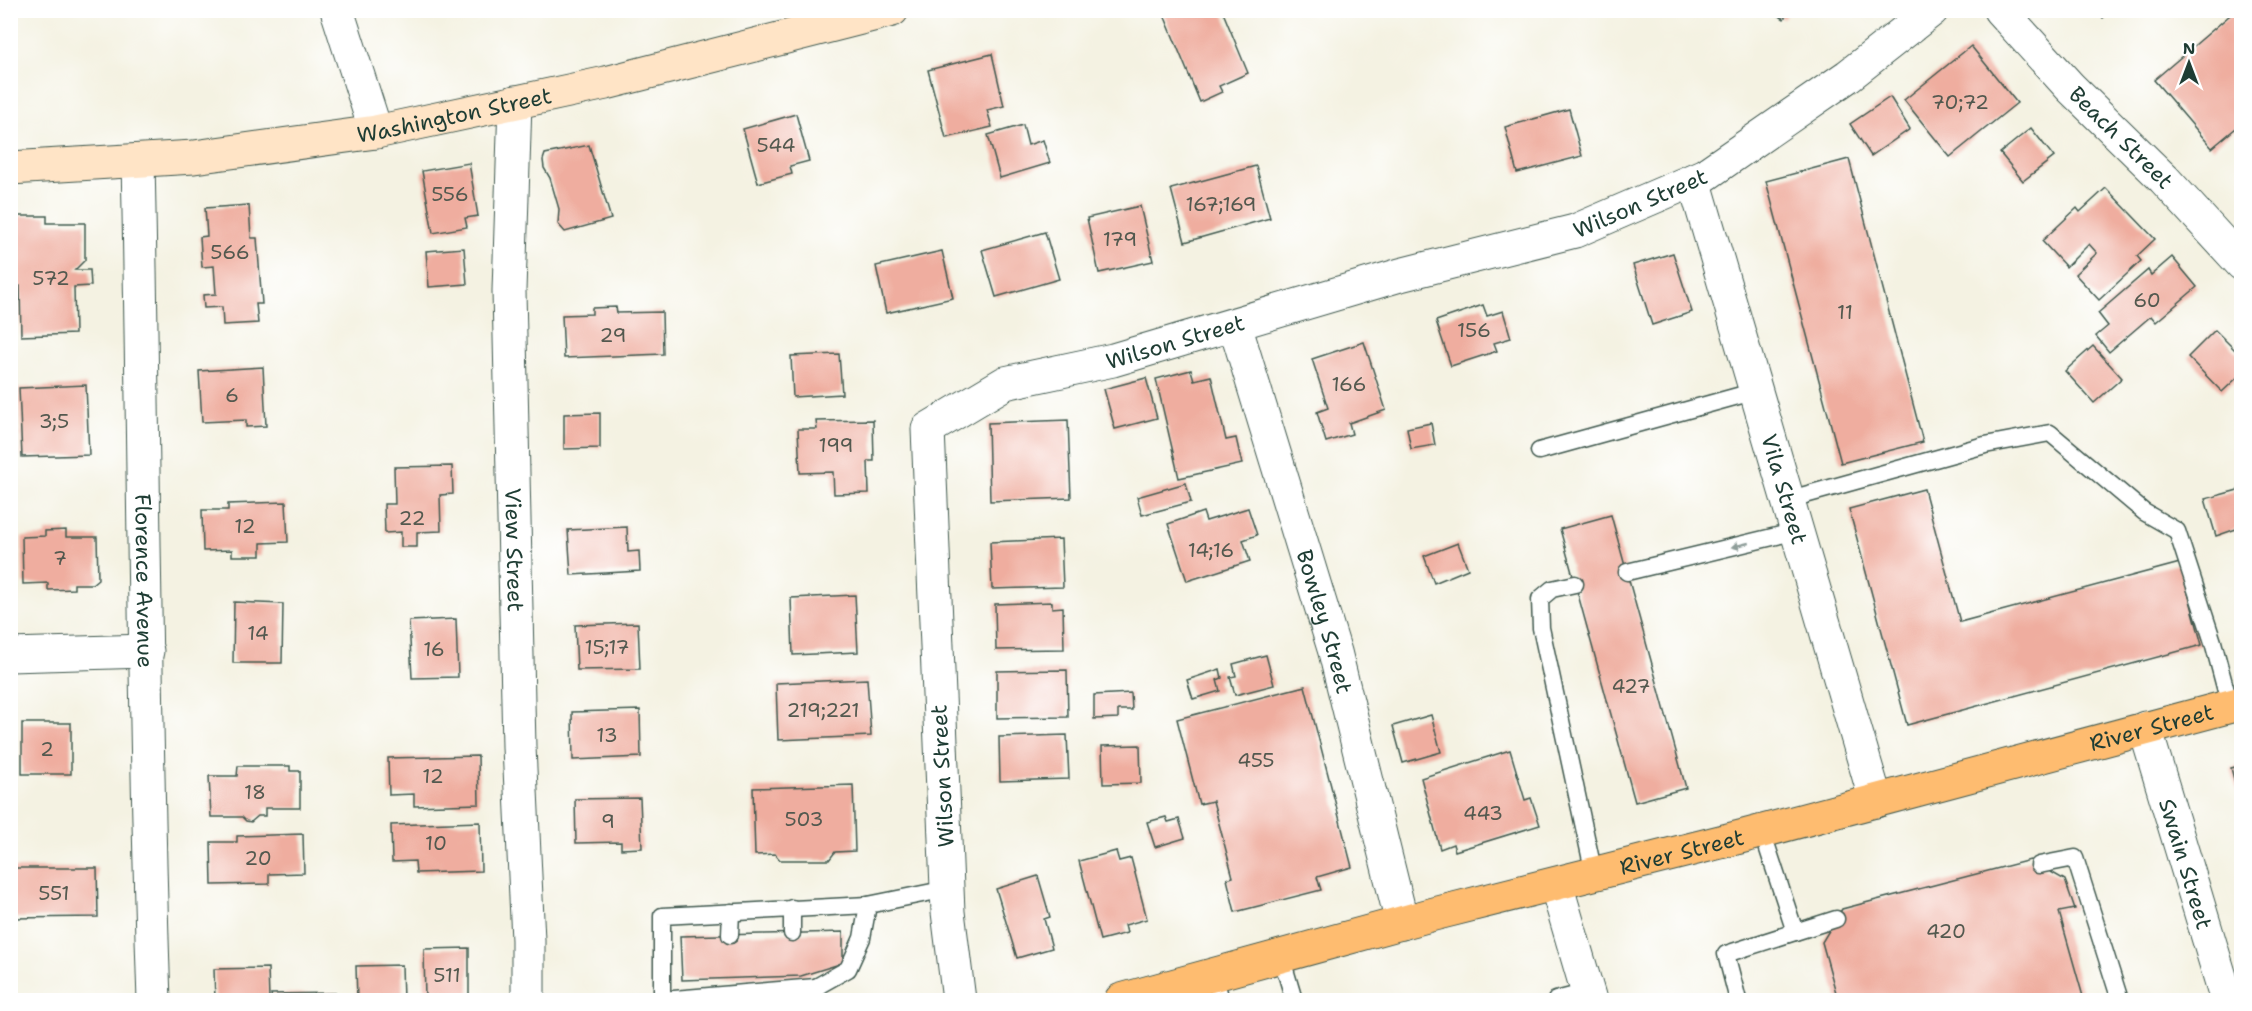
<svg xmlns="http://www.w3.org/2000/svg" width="2252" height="1011" viewBox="0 0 2252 1011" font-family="'Shantell Sans',sans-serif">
	<rect width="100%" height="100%" fill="#fff"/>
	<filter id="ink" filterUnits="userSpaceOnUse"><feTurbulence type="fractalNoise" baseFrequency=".0167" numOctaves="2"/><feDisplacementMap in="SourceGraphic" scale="12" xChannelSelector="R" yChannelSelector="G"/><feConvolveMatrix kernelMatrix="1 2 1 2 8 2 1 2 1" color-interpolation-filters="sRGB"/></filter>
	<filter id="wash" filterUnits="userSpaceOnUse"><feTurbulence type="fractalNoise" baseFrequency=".008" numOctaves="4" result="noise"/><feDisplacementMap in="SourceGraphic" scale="24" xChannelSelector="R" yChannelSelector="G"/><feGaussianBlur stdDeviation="1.35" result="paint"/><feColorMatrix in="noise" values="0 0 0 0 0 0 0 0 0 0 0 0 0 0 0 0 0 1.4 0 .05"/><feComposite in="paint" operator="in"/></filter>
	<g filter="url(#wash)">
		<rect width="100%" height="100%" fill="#f4f2e2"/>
		<g id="blocks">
			<g fill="#efad9f">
				<path d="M1162 10H1222L1248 73 1219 86 1222 92 1200 102Z"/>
				<path d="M1770 10H1789L1784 19Z"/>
				<path d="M2097 10H2112L2103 18Z"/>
				<path d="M2236 10H2242V123L2212 148 2154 80Z"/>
				<path d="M1971 46 2017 103 1950 157 1904 100Z"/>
				<path d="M992 54 1004 106 987 110 992 127 946 138 928 70Z"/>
				<path d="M1890 97 1910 129 1871 156 1850 124Z"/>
				<path d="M1569 109 1582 156 1517 173 1505 127Z"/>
				<path d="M796 114 809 161 790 166 792 174 758 183 743 129Z"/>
				<path d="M1023 125 1028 145 1043 140 1050 163 1000 178 988 135Z"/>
				<path d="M2031 128 2054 157 2023 181 2000 153Z"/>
				<path d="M589 145 611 219 565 232 558 224 559 209 550 178 544 168 543 160 545 154Z"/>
				<path d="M1849 159 1923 442 1841 463 1766 181Z"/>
				<path d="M469 163 478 216 465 218 467 227 433 233 422 171Z"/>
				<path d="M1256 166 1270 218 1185 242 1171 189Z"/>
				<path d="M2106 188 2155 239 2137 256 2141 261 2099 300 2075 274 2097 253 2089 244 2066 267 2042 241 2077 208 2080 212Z"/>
				<path d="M249 205 251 238H257L262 304H256L258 323 223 325 222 307 204 308 203 295 216 294 214 266 202 267 200 237 207 236 205 208Z"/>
				<path d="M1140 206 1153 261 1099 273 1087 218Z"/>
				<path d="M10 216H47V223H85V260L75 270H90L91 286 74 287 75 334 21 336 20 286H10Z"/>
				<path d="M1045 232 1059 279 996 297 982 250Z"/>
				<path d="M464 248 467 284 429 287 426 251Z"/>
				<path d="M942 251 953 298 886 313 876 266Z"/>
				<path d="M1673 253 1692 312 1652 325 1633 265Z"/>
				<path d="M2172 257 2197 287 2156 322 2151 316 2109 352 2096 336 2108 326 2098 313 2148 270 2151 275Z"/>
				<path d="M1483 305 1487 316 1503 311 1511 338 1494 343 1497 351 1451 366 1436 321Z"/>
				<path d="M616 307 617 313 662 312 663 354 564 358 562 315 592 314V308Z"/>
				<path d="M2215 330 2242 357V373L2222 392 2188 357Z"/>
				<path d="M1364 342 1386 410 1349 423 1352 434 1326 442 1317 412 1328 408 1312 359Z"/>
				<path d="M2093 346 2122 378 2094 403 2065 371Z"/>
				<path d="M839 354 842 394 793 397 791 356Z"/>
				<path d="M263 367 266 426 246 427V420L202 422 199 371Z"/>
				<path d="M1191 370 1194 380 1211 376 1226 440 1236 438 1242 464 1179 478 1156 379Z"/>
				<path d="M1146 378 1157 418 1115 429 1104 389Z"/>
				<path d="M86 385 89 455 22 457 19 388Z"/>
				<path d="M600 413V448L564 449V414Z"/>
				<path d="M873 420 874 461H868L869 493 834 494 833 472 800 473 798 429H817L816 421Z"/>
				<path d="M1068 420 1071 498 990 501 988 423Z"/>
				<path d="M1431 423 1435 445 1411 449 1407 428Z"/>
				<path d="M452 466 453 494 440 495 441 531 417 532V547H401V532L385 533 384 504H395L394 467Z"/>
				<path d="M1186 483 1191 502 1142 515 1137 497Z"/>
				<path d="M1924 489 1960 622 2180 563 2202 645 1907 725 1849 509Z"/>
				<path d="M2238 490 2242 500V527L2216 536 2205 499Z"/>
				<path d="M286 502 288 542 261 543V556H232V550L203 551 202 510H228V504Z"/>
				<path d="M1248 508 1257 535 1243 540 1250 561 1187 581 1168 524 1203 512 1206 521Z"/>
				<path d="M1611 515 1686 788 1635 802 1560 529Z"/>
				<path d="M627 527 628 552 639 551 640 571 571 575 568 530Z"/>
				<path d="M66 530V537H97L98 579 92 584H74V589L48 590V583L23 584 22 537 45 536V531Z"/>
				<path d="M1061 539 1063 587 992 589 990 542Z"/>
				<path d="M1458 543 1468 569 1434 583 1424 556Z"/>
				<path d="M855 595 858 652 793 655 791 598Z"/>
				<path d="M234 602 283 604 282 663H233Z"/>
				<path d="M1052 602V608L1063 607 1064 649 996 650 995 604Z"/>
				<path d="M456 619 458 677 412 678 409 621Z"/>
				<path d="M638 623 640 669 577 670 575 625Z"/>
				<path d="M1266 655 1274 685 1235 695 1230 677 1236 676 1233 664Z"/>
				<path d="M1220 669 1222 678 1217 680 1220 691 1193 699 1187 680Z"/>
				<path d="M1067 670 1068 717 997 718V671Z"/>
				<path d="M867 679 871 736 778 740 776 683Z"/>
				<path d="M1305 686 1352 867 1317 877 1321 890 1235 912 1227 879 1233 877 1213 801 1199 804 1177 719Z"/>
				<path d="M1131 693 1132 710H1118V718L1094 719V695Z"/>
				<path d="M640 710 641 757 573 760 572 712Z"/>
				<path d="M1431 715 1441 752 1403 763 1393 726Z"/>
				<rect x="22" y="723" width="49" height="51"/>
				<path d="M1067 735 1069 779 1000 781 999 737Z"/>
				<path d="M1140 745 1141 783 1103 784 1102 746Z"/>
				<path d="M1510 750 1525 800 1531 798 1540 825 1455 851 1453 844 1440 849 1421 778Z"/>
				<path d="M478 756 479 804 414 806V794L389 795 388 758Z"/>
				<path d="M2242 765V805H2241L2231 768Z"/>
				<path d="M238 766H290V771H300V808H265V816H258L251 822 246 821 242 817H211L209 776H237Z"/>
				<path d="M853 785 855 851 835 852 829 860H780L775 854 755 855 753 788Z"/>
				<path d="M640 798 642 848 621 849V842L576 843 575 799Z"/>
				<path d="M1166 817 1168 822 1179 819 1185 838 1155 847 1147 822Z"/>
				<path d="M480 822 481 871 416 873 415 861 392 862 391 825Z"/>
				<path d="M303 834 304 873 269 874V884L212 885 211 842H237V836Z"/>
				<path d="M1116 851 1119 861 1131 858 1147 919 1125 925 1127 933 1100 940 1079 861Z"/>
				<path d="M2030 860 2065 880 2075 909 2059 912 2084 1000H1838L1822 942 1842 909Z"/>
				<path d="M10 868H97L98 917 10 918Z"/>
				<path d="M1038 876 1050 917 1044 919 1052 948 1017 958 996 889Z"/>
				<path d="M843 932V963L801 976 682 980 680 936Z"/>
				<path d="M469 948V1000H425L424 949Z"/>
				<path d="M402 965 403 1000H357L356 966Z"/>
				<path d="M268 968 269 1000H215L214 969Z"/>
				<path d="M336 993 337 1000H272L271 994Z"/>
			</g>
		</g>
	</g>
	<g filter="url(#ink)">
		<use href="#blocks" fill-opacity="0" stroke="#3f584e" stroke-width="1.5"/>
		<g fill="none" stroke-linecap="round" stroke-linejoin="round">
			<g stroke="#3f584e" stroke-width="19">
				<g id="lane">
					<path d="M1539 451 1756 391"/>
					<path d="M1787 500 1985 445 2050 433 2144 512 2177 531 2213 642 2230 706"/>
					<path d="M1627 572 1797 531"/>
					<path d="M1575 584 1552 589 1540 599 1541 628 1594 874"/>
					<path d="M1762 831 1795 932"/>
					<path d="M2039 865 2075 858 2120 1000"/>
					<path d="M792 908V933"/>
					<path d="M730 935 731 912"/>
					<path d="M1281 956 1294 1000"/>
					<path d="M1214 975 1221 1000"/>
					<path d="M816 987 848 969 862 938 868 905"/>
					<path d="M662 1000V916L868 905 947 889"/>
					<path d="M662 1000 816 987 817 1000"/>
					<path d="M1556 1000 1587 992"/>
					<path d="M1738 1000 1726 954 1836 919"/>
				</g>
			</g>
			<g stroke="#3f584e" stroke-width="35">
				<g id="street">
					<path d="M337 10 376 132"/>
					<path id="s1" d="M2000 10 2070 87 2164 179 2242 264"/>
					<path id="s2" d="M515 102 509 291 519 747 528 940V1000"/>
					<path id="s3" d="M138 161C144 440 144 721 154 1000"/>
					<path id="s4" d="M1694 180 1876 801"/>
					<path id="s5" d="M1235 325 1335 652 1402 923"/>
					<path d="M10 655 147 651"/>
					<path id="s6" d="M2145 728 2227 1000"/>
					<path d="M1556 884 1590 1000"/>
					<path id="s7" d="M959 1000 948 912 928 429 1005 383 1113 360 1400 275 1575 231 1705 175 1848 76 1932 10"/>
				</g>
			</g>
			<g stroke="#3f584e" stroke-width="35">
				<g id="secondary">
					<path id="s8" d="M10 168 194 157 376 132 606 83 892 10"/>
				</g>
			</g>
			<g stroke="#3f584e" stroke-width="35">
				<g id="primary">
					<path id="s9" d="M1121 1000 1434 914 1744 836 2242 703"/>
				</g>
			</g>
			<use href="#lane" stroke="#fff" stroke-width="16"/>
			<use href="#street" stroke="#fff" stroke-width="33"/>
			<use href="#secondary" stroke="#ffe4c6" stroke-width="33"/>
			<use href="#primary" stroke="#febc70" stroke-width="33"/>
		</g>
		<defs><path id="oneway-solid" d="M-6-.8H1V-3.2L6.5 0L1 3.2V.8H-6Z" transform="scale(1.5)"/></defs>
		<use fill="#8f9e9a" href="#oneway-solid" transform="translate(1740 545) rotate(167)"/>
	</g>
	<g text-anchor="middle" stroke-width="4.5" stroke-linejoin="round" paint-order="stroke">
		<g font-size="20" fill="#53594f">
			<text x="1960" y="109">70;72</text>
			<text x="776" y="152">544</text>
			<text x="450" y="201">556</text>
			<text x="1221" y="211">167;169</text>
			<text x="1120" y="246">179</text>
			<text x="230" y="259">566</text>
			<text x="51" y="285">572</text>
			<text x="2147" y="307">60</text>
			<text x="1845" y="319">11</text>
			<text x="1474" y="337">156</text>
			<text x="613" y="342">29</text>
			<text x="1349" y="391">166</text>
			<text x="232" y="402">6</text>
			<text x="54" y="428">3;5</text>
			<text x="836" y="452">199</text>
			<text x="412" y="525">22</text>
			<text x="245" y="533">12</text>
			<text x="1211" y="557">14;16</text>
			<text x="60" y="565">7</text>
			<text x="258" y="640">14</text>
			<text x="607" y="654">15;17</text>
			<text x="434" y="656">16</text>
			<text x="1631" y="693">427</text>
			<text x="823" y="717">219;221</text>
			<text x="607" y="742">13</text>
			<text x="47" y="756">2</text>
			<text x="1256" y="767">455</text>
			<text x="433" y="783">12</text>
			<text x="255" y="799">18</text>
			<text x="1483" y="820">443</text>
			<text x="804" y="826">503</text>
			<text x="608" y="828">9</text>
			<text x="436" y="850">10</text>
			<text x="258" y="865">20</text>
			<text x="54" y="900">551</text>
			<text x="1946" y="938">420</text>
			<text x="447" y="982">511</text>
		</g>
		<g font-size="22" fill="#1f3d34" stroke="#fff">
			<text dy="8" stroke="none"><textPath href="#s8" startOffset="448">Washington Street</textPath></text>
			<text dy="8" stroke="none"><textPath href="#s1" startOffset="176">Beach Street</textPath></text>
			<text dy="8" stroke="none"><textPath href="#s7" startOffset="1323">Wilson Street</textPath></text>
			<text dy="8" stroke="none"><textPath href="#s7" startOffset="837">Wilson Street</textPath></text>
			<text dy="8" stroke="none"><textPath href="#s4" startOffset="322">Vila Street</textPath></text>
			<text dy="8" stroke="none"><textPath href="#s2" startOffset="448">View Street</textPath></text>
			<text dy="8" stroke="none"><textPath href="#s3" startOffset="420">Florence Avenue</textPath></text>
			<text dy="8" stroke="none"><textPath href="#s5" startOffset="310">Bowley Street</textPath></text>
			<text dy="8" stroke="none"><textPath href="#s9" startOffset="1066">River Street</textPath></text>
			<text transform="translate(942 776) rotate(-93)" y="8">Wilson Street</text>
			<text dy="8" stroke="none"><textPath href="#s9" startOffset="580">River Street</textPath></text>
			<text dy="8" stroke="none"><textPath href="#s6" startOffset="142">Swain Street</textPath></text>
		</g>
	</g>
	<rect width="2252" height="1011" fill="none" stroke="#fff" stroke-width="36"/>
	<g transform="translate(2189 63)" stroke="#ffffff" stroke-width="4.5" paint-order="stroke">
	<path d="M0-4.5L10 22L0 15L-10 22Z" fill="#1f3d34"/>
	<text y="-9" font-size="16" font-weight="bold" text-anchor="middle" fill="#1f3d34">N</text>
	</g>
</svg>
